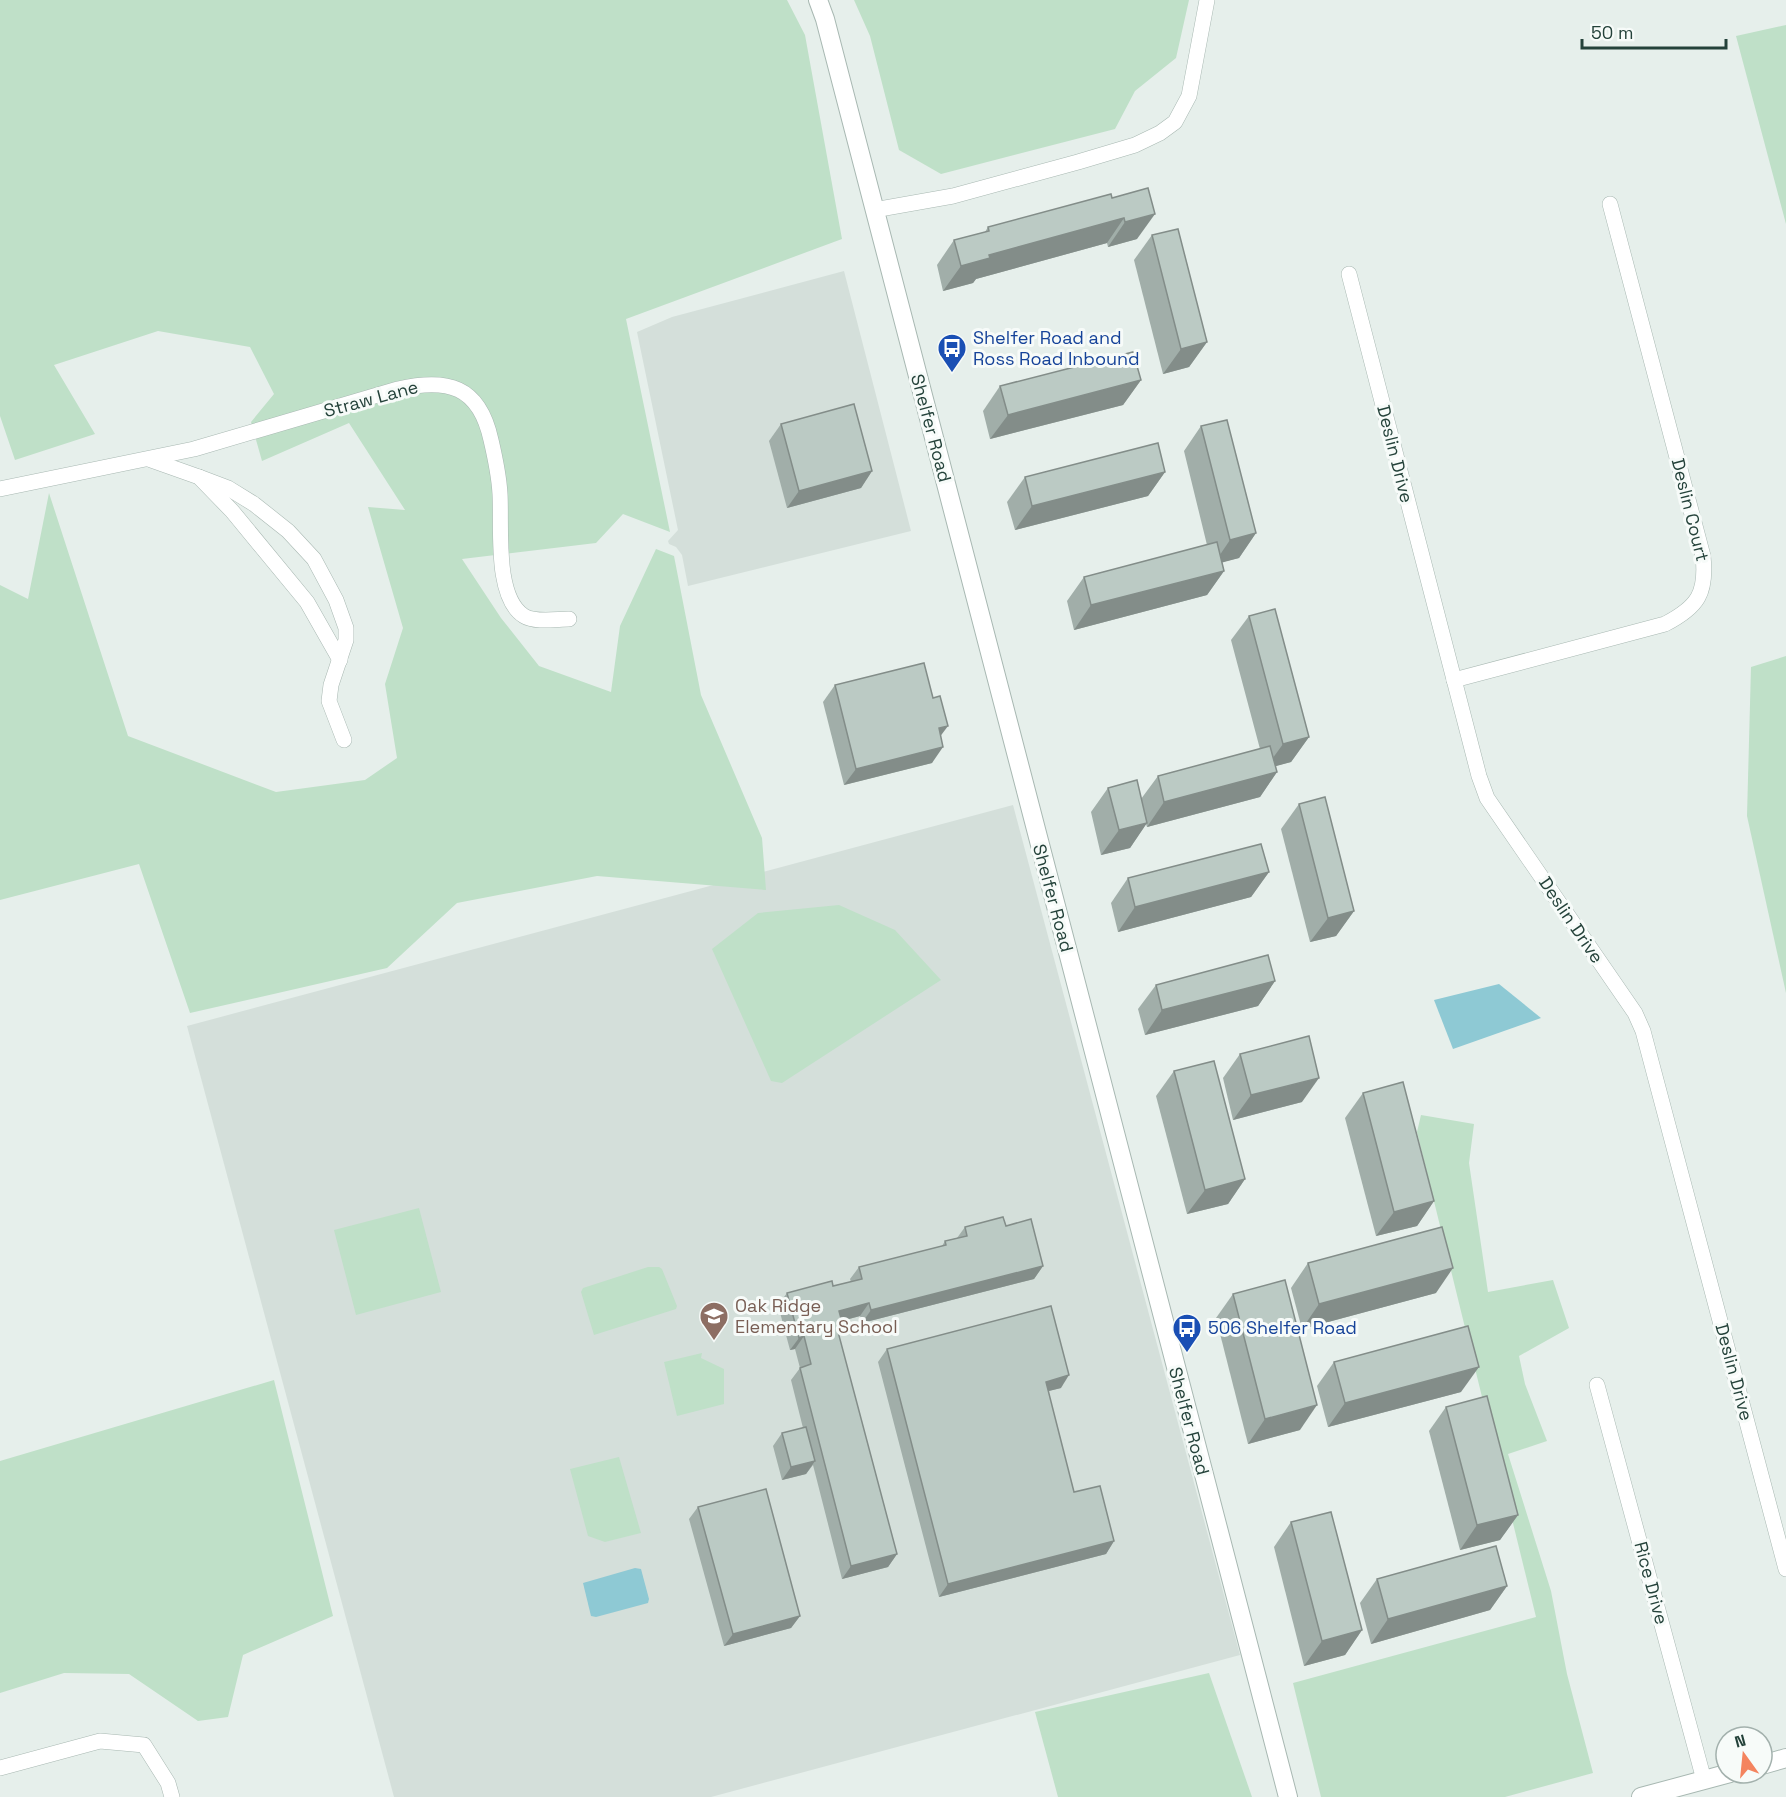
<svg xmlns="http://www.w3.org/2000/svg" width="1786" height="1797" viewBox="0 0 1786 1797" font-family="'Space Grotesk',sans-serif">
	<rect width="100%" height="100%" fill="#e6efeb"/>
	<g fill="#d4dfda">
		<path d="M844 271 911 531 688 586 682 555 676 547 669 544 668 541 678 530 637 332 672 317Z"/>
		<path d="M1013 805 1240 1655 711 1797H394L187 1026Z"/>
	</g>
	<g fill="#bfe0c8">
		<path d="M0 0H787L805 35 842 239 626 319 670 532 623 514 596 543 462 559 501 618 539 666 611 692 620 626 656 549 674 556 701 695 762 838 766 890 597 876 457 903 387 968 190 1013 139 864 0 900V585L28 599 49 493 128 736 276 792 365 780 397 758 385 684 403 628 368 507 405 510 349 423 262 461 251 422 274 394 250 347 158 331 54 365 95 434 15 460 0 416Z"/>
		<path d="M854 0H1189L1176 58 1135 91 1115 129 941 174 899 150 870 36Z"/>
		<path d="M1786 25V224L1736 36Z"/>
		<path d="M1786 656V993L1747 816 1751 667Z"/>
		<path d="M839 905 895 930 941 980 782 1083 771 1081 712 949 758 913Z"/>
		<path d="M1421 1115 1474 1124 1469 1163 1488 1292 1553 1280 1569 1328 1519 1356 1525 1384 1547 1441 1508 1454 1551 1591 1567 1674 1593 1773 1505 1797H1321L1293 1683 1536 1617 1417 1132Z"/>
		<path d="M419 1208 441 1292 356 1315 334 1230Z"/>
		<path d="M648 1267H659L662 1269 677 1306 676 1309 594 1335 581 1292 583 1288Z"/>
		<path d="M702 1353 701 1358 724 1369V1404L677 1416 664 1362Z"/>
		<path d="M274 1380 333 1616 243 1655 228 1717 198 1721 129 1674 64 1673 0 1693V1461Z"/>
		<path d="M619 1457 641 1533 605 1542 588 1536 570 1469Z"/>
		<path d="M1209 1673 1252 1797H1058L1035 1712Z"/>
	</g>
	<g fill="#8ec9d4">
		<path d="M1499 984 1541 1018 1453 1049 1434 1000Z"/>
		<path d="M635 1568 641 1569 649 1599 648 1603 596 1617 591 1616 583 1583Z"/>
	</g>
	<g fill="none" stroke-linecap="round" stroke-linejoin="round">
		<g stroke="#a8b8b2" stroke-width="16">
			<g id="minor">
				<path d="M874 210 953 196 1078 162 1135 145 1160 133 1175 122 1189 96 1207 0"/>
				<path d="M1349 274 1479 776 1487 798 1635 1013 1643 1031 1786 1569"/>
				<path d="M151 460 199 477 232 511 307 602 340 660"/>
				<path d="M199 477 228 488 254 504 288 531 314 559 336 600 346 628V640L331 685 329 701 344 740"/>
				<path d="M0 489 194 449 398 389C447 378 479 385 491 440 495 457 499 476 500 494 502 526 494 597 524 616 535 623 557 619 569 619"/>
				<path d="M1454 680 1665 624C1698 607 1707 593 1703 556L1610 204"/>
				<path d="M1597 1385 1704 1780"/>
				<path d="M0 1768 100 1741 144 1745 168 1783 172 1797"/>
			</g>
		</g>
		<g stroke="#a8b8b2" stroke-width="20">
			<g id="tertiary">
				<path d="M818 0 825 19 1288 1797"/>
				<path d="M1762 1765 1786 1758"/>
				<path d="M1641 1797 1730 1773"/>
			</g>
		</g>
		<use href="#minor" stroke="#fff" stroke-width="15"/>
		<use href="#tertiary" stroke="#fff" stroke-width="18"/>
	</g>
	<g fill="#a1aea9">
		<path d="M1112 198 1137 239 1108 247 1107 243 976 279 973 283 943 291 937 265 954 240 985 232 988 227Z"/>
		<path d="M1152 235 1207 342 1189 367 1163 374 1134 260Z"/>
		<path d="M1141 380 1123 405 990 439 983 411 1000 386Z"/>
		<path d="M781 424 872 471 861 488 787 508 769 441Z"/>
		<path d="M1201 426 1256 533 1239 558 1222 562 1224 571 1207 595 1074 630 1067 601 1084 577 1207 545 1184 451Z"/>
		<path d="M1165 472 1148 496 1015 530 1007 502 1025 477Z"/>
		<path d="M1249 616 1309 737 1291 762 1275 766 1277 772 1260 797 1147 827 1146 824 1130 848 1101 855 1091 812 1108 788 1141 799 1158 776 1260 749 1231 640Z"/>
		<path d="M835 685 941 736 932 763 844 785 823 702Z"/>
		<path d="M1299 804 1354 911 1336 936 1310 942 1281 829Z"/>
		<path d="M1269 872 1251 897 1118 932 1111 903 1128 878Z"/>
		<path d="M1275 981 1258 1006 1145 1035 1138 1009 1156 985Z"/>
		<path d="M1240 1054 1302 1102 1233 1120 1223 1078Z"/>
		<path d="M1174 1071 1245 1179 1228 1204 1187 1214 1156 1096Z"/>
		<path d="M1363 1093 1434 1201 1417 1226 1376 1236 1345 1118Z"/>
		<path d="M1006 1226 1043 1266 1034 1279 862 1323 860 1316 842 1321 843 1326 838 1332 897 1554 888 1567 842 1579 813 1465 806 1474 782 1480 773 1446 782 1433 803 1428 791 1380 800 1368 795 1349 790 1350 778 1305 787 1293 833 1286 851 1282 850 1279 859 1267 942 1246 945 1241 957 1238 965 1227Z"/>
		<path d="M1308 1263 1436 1293 1302 1329 1291 1288Z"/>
		<path d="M1233 1294 1300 1430 1248 1444 1216 1318Z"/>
		<path d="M887 1349 1061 1388 1048 1391 1074 1492 1114 1541 1106 1554 939 1597 878 1362Z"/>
		<path d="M1334 1362 1461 1392 1328 1427 1317 1386Z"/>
		<path d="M1446 1407 1518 1515 1500 1540 1460 1550 1429 1431Z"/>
		<path d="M698 1507 800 1616 791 1628 724 1646 689 1519Z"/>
		<path d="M1291 1522 1362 1630 1345 1655 1304 1666 1274 1547Z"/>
		<path d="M1377 1579 1507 1586 1490 1610 1371 1644 1360 1603Z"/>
	</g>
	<g fill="#838d89">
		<path d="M1155 214 1137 239 1108 247 1125 222Z"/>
		<path d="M1124 218 1107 243 976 279 973 283 943 291 961 266 989 255Z"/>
		<path d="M1207 342 1189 367 1163 374 1181 349Z"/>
		<path d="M1141 380 1123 405 990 439 1008 415Z"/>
		<path d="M872 471 861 488 787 508 799 491Z"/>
		<path d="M1165 472 1148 496 1015 530 1032 506Z"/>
		<path d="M1256 533 1239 558 1213 565 1230 540Z"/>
		<path d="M1224 571 1207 595 1074 630 1091 605Z"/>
		<path d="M948 726 936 742 939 728Z"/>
		<path d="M1309 737 1291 762 1265 769 1283 744Z"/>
		<path d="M943 747 932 763 844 785 856 769Z"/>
		<path d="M1277 772 1260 797 1147 827 1164 802Z"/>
		<path d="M1147 823 1130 848 1101 855 1119 830Z"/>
		<path d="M1269 872 1251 897 1118 932 1135 907Z"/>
		<path d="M1354 911 1336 936 1310 942 1328 918Z"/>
		<path d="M1275 981 1258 1006 1145 1035 1162 1010Z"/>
		<path d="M1319 1078 1302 1102 1233 1120 1251 1095Z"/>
		<path d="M1245 1179 1228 1204 1187 1214 1205 1190Z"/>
		<path d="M1434 1201 1417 1226 1376 1236 1394 1212Z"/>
		<path d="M1043 1266 1034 1279 862 1323 871 1310Z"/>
		<path d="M1453 1268 1436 1293 1302 1329 1319 1304Z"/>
		<path d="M869 1303 860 1316 830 1324 839 1311Z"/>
		<path d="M804 1336 795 1349 790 1350 799 1338Z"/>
		<path d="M1479 1367 1461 1392 1328 1427 1345 1403Z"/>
		<path d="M1069 1375 1061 1388 1037 1394 1046 1382Z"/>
		<path d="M1317 1405 1300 1430 1248 1444 1265 1419Z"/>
		<path d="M815 1461 806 1474 782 1480 791 1467Z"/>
		<path d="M1518 1515 1500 1540 1460 1550 1477 1525Z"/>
		<path d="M1114 1541 1106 1554 939 1597 948 1584Z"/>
		<path d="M897 1554 888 1567 842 1579 851 1566Z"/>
		<path d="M1507 1586 1490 1610 1371 1644 1388 1619Z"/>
		<path d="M800 1616 791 1628 724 1646 733 1634Z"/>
		<path d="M1362 1630 1345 1655 1304 1666 1322 1641Z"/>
	</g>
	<g fill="#bbcac4" stroke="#838d89" stroke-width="1.5">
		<path d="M1148 188 1155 214 1125 222 1124 218 989 255 990 258 961 266 954 240 989 231 988 227 1111 194 1112 198Z"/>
		<path d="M1178 229 1207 342 1181 349 1152 235Z"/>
		<path d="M1133 352 1141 380 1008 415 1000 386Z"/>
		<path d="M854 404 872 471 799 491 781 424Z"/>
		<path d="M1227 420 1256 533 1230 540 1201 426Z"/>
		<path d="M1158 443 1165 472 1032 506 1025 477Z"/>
		<path d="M1217 542 1224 571 1091 605 1084 577Z"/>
		<path d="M1275 609 1309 737 1283 744 1249 616Z"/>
		<path d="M924 663 933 698 940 696 948 726 939 728 943 747 856 769 835 685Z"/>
		<path d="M1270 746 1277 772 1164 802 1158 776Z"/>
		<path d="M1137 780 1147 823 1119 830 1108 788Z"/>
		<path d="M1325 797 1354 911 1328 918 1299 804Z"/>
		<path d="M1261 844 1269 872 1135 907 1128 878Z"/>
		<path d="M1268 955 1275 981 1162 1010 1156 985Z"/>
		<path d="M1309 1036 1319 1078 1251 1095 1240 1054Z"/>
		<path d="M1214 1061 1245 1179 1205 1190 1174 1071Z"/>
		<path d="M1403 1082 1434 1201 1394 1212 1363 1093Z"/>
		<path d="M1003 1217 1006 1226 1031 1219 1043 1266 871 1310 869 1303 839 1311 843 1326 837 1328 897 1554 851 1566 800 1368 811 1364 804 1336 799 1338 787 1293 832 1281 833 1286 862 1279 859 1267 946 1245 945 1241 967 1236 965 1227Z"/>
		<path d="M1442 1227 1453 1268 1319 1304 1308 1263Z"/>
		<path d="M1285 1280 1317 1405 1265 1419 1233 1294Z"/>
		<path d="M1051 1306 1069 1375 1046 1382 1074 1492 1100 1486 1114 1541 948 1584 887 1349Z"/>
		<path d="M1468 1326 1479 1367 1345 1403 1334 1362Z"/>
		<path d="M1487 1396 1518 1515 1477 1525 1446 1407Z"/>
		<path d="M806 1427 815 1461 791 1467 782 1433Z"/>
		<path d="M766 1489 800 1616 733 1634 698 1507Z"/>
		<path d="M1331 1512 1362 1630 1322 1641 1291 1522Z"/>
		<path d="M1496 1546 1507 1586 1388 1619 1377 1579Z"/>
	</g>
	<defs>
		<g id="bus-pin" transform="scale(1.5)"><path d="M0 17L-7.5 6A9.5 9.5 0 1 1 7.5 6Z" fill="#1a4fb4" stroke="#f7fbf9"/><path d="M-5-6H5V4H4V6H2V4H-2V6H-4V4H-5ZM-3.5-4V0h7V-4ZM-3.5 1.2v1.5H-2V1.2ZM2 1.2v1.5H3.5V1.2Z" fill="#fff"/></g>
		<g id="school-pin" transform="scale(1.5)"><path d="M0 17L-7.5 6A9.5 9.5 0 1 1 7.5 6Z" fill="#8d6e63" stroke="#f7fbf9"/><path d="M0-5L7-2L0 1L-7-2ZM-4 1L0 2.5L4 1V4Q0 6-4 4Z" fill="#fff"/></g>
	</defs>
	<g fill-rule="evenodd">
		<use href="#bus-pin" x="952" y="348"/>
		<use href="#school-pin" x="714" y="1316"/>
		<use href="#bus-pin" x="1187" y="1328"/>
	</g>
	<g text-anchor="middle" stroke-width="6" stroke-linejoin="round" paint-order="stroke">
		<g font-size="18" fill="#164399" stroke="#f7fbf9" text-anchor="start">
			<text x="973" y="344">Shelfer Road and<tspan x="973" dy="21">Ross Road Inbound</tspan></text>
			<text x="1208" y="1334">506 Shelfer Road</text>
		</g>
		<g font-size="18" fill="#24423a" stroke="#f7fbf9">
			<text transform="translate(371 399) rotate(-15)" y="6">Straw Lane</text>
			<text transform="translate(931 428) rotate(75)" y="6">Shelfer Road</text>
			<text transform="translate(1395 454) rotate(76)" y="6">Deslin Drive</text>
			<text transform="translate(1690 510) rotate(76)" y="6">Deslin Court</text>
			<text transform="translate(1053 898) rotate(75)" y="6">Shelfer Road</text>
			<text transform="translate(1571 920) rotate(56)" y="6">Deslin Drive</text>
			<text transform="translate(1734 1372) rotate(75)" y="6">Deslin Drive</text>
			<text transform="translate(1189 1421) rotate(75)" y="6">Shelfer Road</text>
			<text transform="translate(1651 1583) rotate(75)" y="6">Rice Drive</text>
		</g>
		<g font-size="18" fill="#785e54" stroke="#f7fbf9" text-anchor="start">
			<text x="735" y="1312">Oak Ridge<tspan x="735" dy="21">Elementary School</tspan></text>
		</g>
	</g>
	<g transform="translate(1744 1755) rotate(345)"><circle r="28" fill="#f7fbf9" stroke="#a3b1ad" stroke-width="1.5"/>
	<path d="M0-4.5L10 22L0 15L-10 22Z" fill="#f4845f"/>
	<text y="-9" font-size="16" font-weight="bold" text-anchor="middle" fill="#24423a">N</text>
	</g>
	<path d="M1582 39v9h144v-9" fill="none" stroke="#24423a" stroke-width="3"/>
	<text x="1591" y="39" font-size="18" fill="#24423a" stroke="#f7fbf9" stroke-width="4.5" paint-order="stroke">50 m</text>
</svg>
